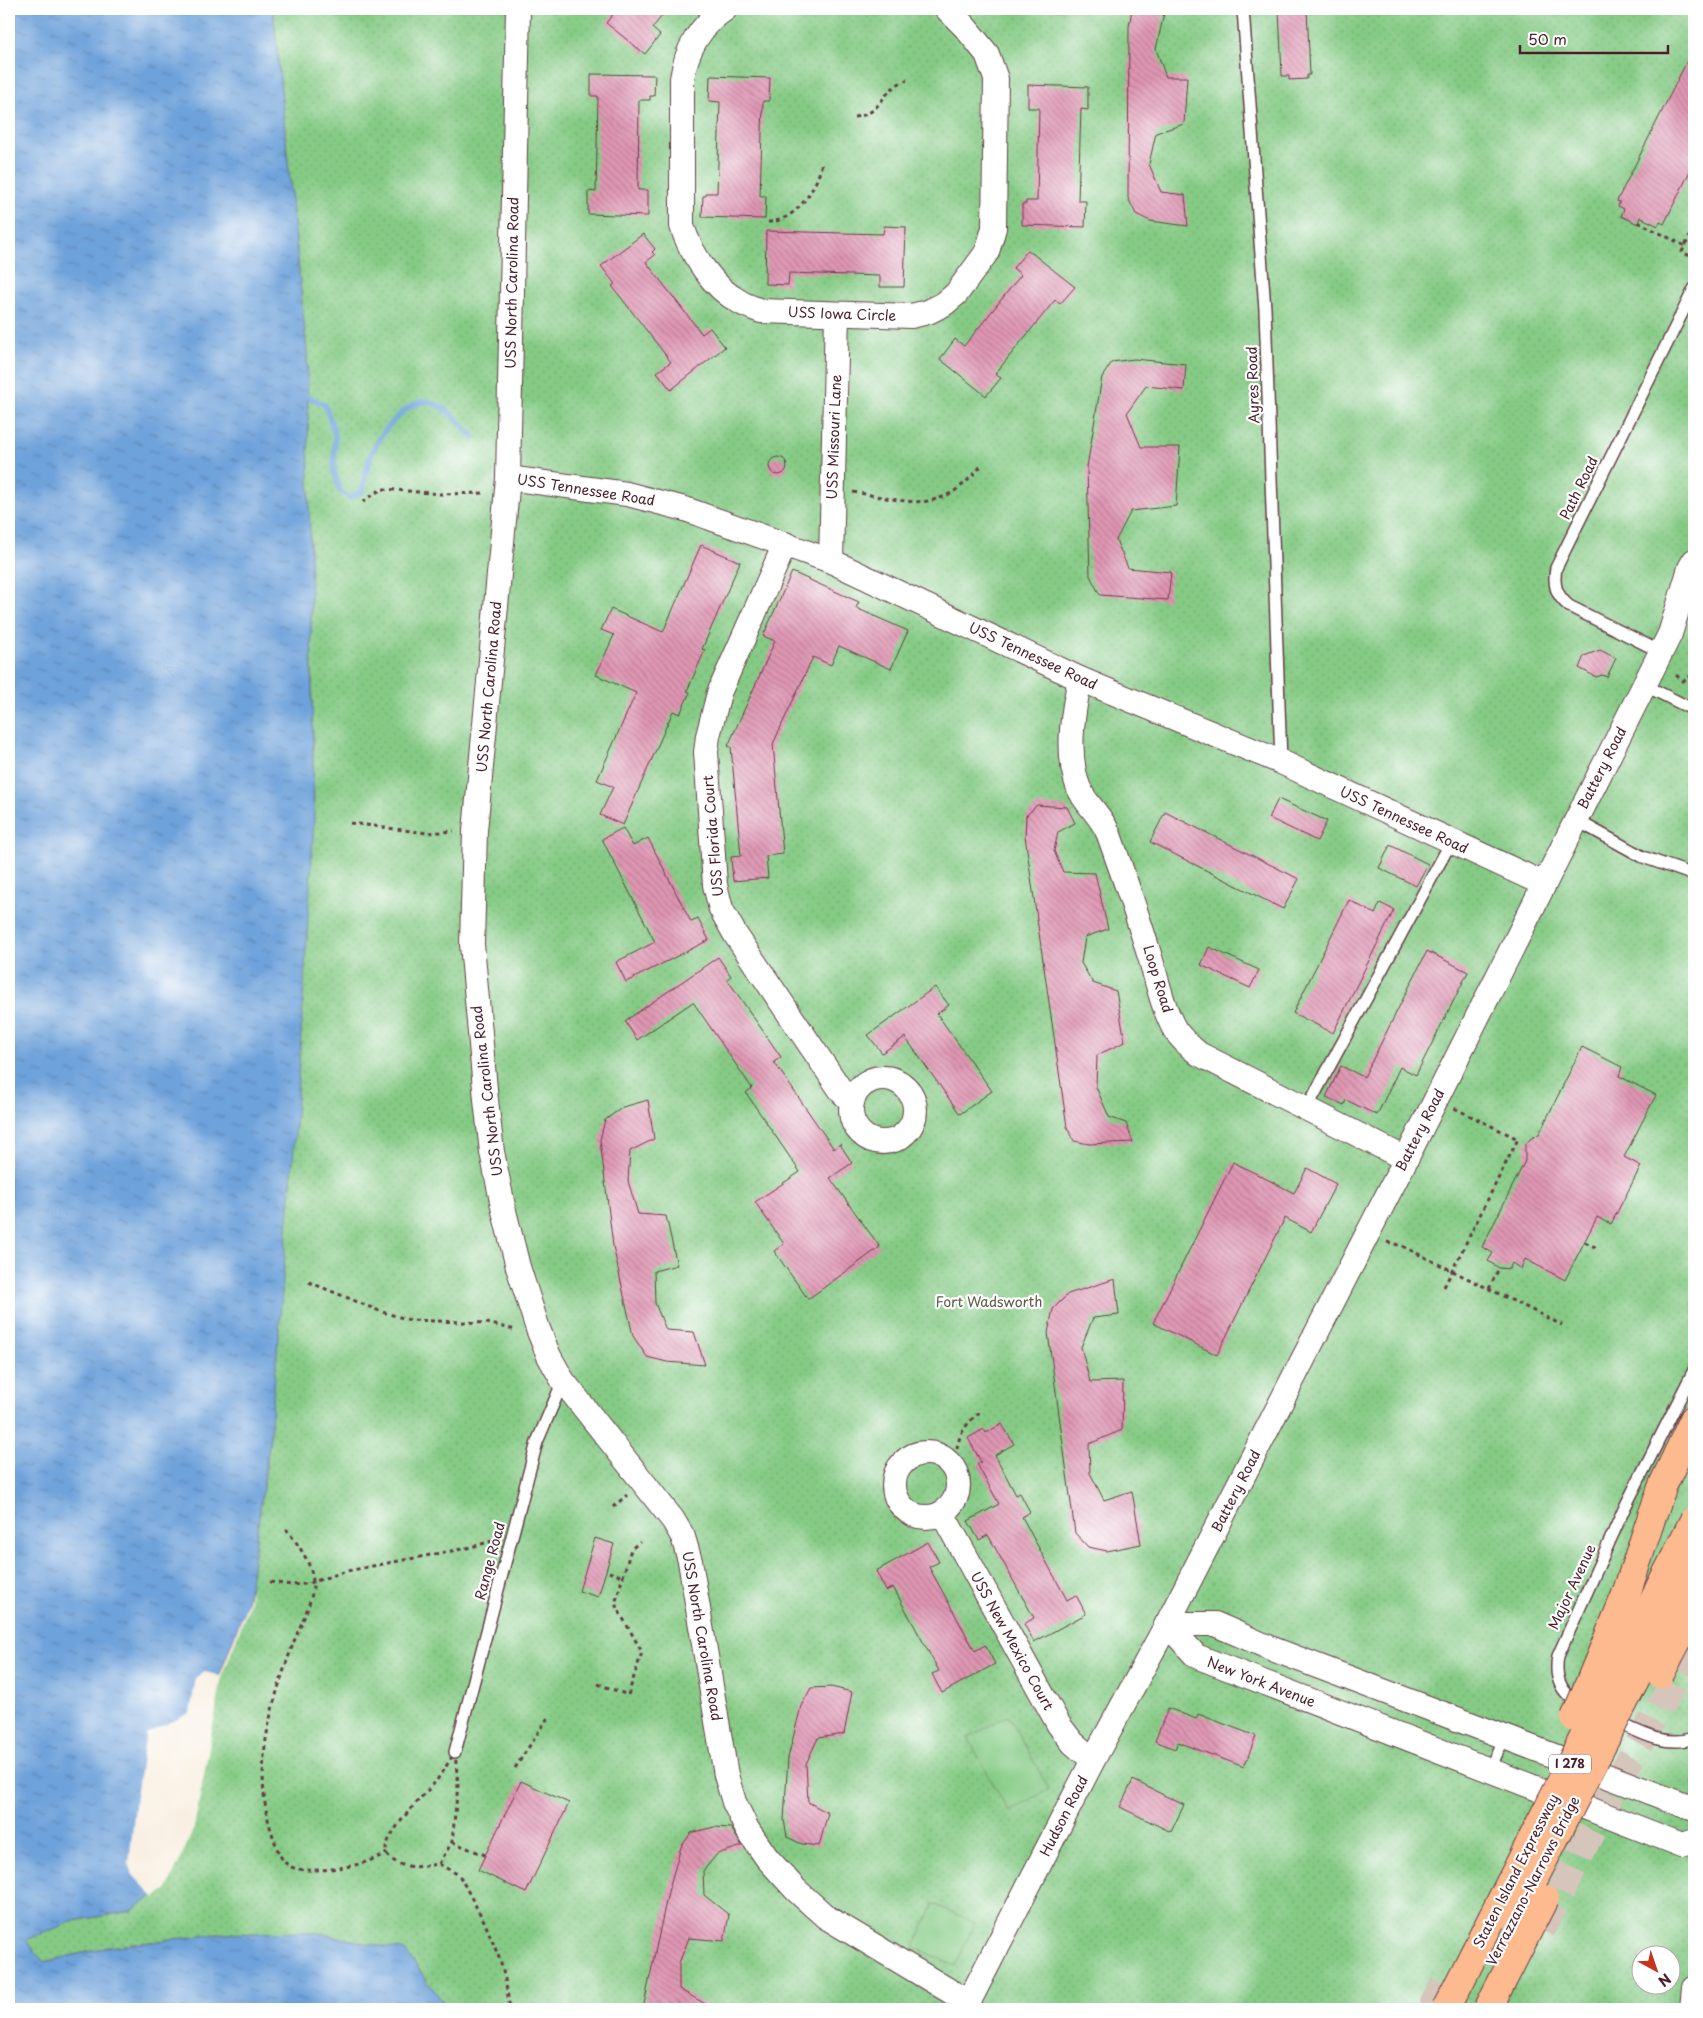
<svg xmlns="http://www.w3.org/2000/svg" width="1703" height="2018" viewBox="0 0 1703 2018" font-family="'Playpen Sans',sans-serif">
	<defs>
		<pattern id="park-dots" width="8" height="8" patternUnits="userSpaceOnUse" patternTransform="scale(1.25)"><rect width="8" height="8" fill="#85cb85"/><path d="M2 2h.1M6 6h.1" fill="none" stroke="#74ae73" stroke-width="1.8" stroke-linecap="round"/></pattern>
		<pattern id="water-ripples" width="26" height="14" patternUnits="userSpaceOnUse" patternTransform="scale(1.25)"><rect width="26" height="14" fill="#6ea2da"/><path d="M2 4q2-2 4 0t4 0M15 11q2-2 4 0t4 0" fill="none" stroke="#5c83b1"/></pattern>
		<pattern id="building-back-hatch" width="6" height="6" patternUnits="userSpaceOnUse" patternTransform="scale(1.25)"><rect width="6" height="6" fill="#df96b3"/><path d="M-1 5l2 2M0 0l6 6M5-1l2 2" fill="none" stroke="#b77a92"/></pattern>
	</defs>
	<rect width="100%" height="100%" fill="#fff"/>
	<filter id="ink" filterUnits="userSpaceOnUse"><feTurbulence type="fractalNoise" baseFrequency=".02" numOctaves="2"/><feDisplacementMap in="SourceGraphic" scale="10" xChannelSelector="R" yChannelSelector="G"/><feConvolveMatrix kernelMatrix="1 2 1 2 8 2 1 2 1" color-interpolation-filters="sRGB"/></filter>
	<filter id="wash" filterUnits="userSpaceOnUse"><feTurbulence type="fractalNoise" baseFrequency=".0096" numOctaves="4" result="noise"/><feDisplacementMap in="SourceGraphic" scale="20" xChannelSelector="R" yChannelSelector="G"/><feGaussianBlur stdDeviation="1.12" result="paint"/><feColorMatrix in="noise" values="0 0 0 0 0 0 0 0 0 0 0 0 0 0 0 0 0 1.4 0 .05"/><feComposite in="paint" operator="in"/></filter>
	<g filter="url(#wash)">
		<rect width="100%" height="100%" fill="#f8eedf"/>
		<path fill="url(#park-dots)" stroke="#687558" fill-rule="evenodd" d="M273 9H1694V2009H448L405 1951 312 1932 218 1934 109 1947 43 1962 26 1940 73 1921 131 1911 247 1604 270 1436 314 821 307 353ZM1640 1956H1670V1986H1640Z"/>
		<g fill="#85cb85" stroke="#687558">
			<path d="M1008 1715 1049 1789 1009 1812 968 1738Z"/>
			<path d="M934 1904 975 1923 955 1966 914 1947Z"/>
		</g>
		<path fill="url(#water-ripples)" stroke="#5c6082" d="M9 9H273L307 353 314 821 294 1148 270 1436 247 1604 219 1676 165 1888 131 1911 73 1921 26 1940 44 1962 109 1947 218 1934 312 1932 405 1951 448 2009H9Z"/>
		<path fill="#f8eedf" d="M252 1587 249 1605 222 1677 194 1828 167 1889 155 1898 133 1875 129 1864 136 1796 146 1734 190 1713 196 1678 205 1672 220 1676 247 1604Z"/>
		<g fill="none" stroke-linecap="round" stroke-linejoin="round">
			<path stroke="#6ea2da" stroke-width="5.5" d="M307 396 325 405 335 434 334 471 340 491 350 498 363 491C366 457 378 433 404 411 410 406 421 400 429 402 448 406 461 425 474 438"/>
		</g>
		<g id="blocks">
			<g fill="url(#building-back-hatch)">
				<path d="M617 9H668L652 28 660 35 645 54 606 23Z"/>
				<path d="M1132 9H1165L1156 49 1166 77H1187L1184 124 1156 133 1149 164 1161 192 1185 195 1188 226 1150 221 1136 214 1128 198 1129 27Z"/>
				<path d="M1279 9H1307L1310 75H1307V79L1289 80V76H1282Z"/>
				<path d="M1694 47V163L1664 224 1660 222 1658 226 1640 217 1638 224 1621 216 1624 209 1618 206 1620 202 1617 201Z"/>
				<path d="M591 74 655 75 654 96H650V100H639L638 190H648V216L588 214V191L596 192 598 96H591Z"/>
				<path d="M710 76 770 78 769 101H763L760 196H766L765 219 702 217 703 196H706V193H717L720 102 709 101Z"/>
				<path d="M1028 85 1088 87V110L1081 109 1078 201H1086L1085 227 1022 225V204H1026V201H1037L1039 108H1028Z"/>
				<path d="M884 226 906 227 904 287H880V276L789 273 788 285 765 284 766 231 883 234Z"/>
				<path d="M643 234 655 249 652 252 655 255 646 262 702 334 710 328 725 347 671 390 657 372 671 362 612 286 615 284 601 266Z"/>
				<path d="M1028 250 1075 287 1060 304 1055 300 995 374 1001 378 986 396 940 359 955 339 964 346 1021 275 1013 268Z"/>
				<path d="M1134 359 1186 364 1184 390 1146 386 1127 413 1141 447H1180L1176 506 1131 511 1116 540 1128 568 1171 572 1168 600 1100 595 1090 576 1087 467 1102 377 1112 362Z"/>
				<circle cx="778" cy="466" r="9"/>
				<path d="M701 545 740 562 702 649 705 650 687 691 690 692 680 714 673 711 623 825 600 815 613 787 597 780 636 693 596 675 614 635 601 630 611 609 663 632Z"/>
				<path d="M792 572 859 602 856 608 908 631 891 669 839 646 831 665 813 657 773 744 783 854 766 856 768 878 733 881 731 857 741 856 731 747 728 746 775 641 763 636Z"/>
				<path d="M1600 650 1616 658 1607 677 1602 675 1596 677 1579 668 1584 656Z"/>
				<path d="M1278 799 1327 821 1317 841 1269 818Z"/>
				<path d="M1037 805 1067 807 1075 823 1058 832 1054 851 1063 872 1095 873 1108 929 1085 937 1081 963 1093 983 1116 991 1125 1042 1097 1055 1096 1087 1109 1117 1126 1123 1133 1142 1089 1144 1074 1141 1067 1127 1025 836 1026 816Z"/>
				<path d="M1165 812 1299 879 1283 909 1150 842Z"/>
				<path d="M623 828 633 846 648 838 691 922 698 919 709 940 626 982 616 962 655 942 602 839Z"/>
				<path d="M1390 845 1428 864 1416 886 1379 868Z"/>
				<path d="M1349 900 1375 914 1380 903 1394 910 1333 1033 1293 1013Z"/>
				<path d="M1209 947 1259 970 1250 988 1201 965Z"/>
				<path d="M1427 951 1468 972 1416 1075 1400 1067 1377 1115 1346 1100 1344 1105 1326 1097 1341 1066 1364 1077Z"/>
				<path d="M718 957 731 976 727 979 781 1057 774 1062 834 1149 840 1144 852 1163 830 1178 880 1247 808 1299 774 1251 784 1244 755 1202 800 1172 746 1093 752 1088 693 1002 637 1040 625 1021Z"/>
				<path d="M935 987 949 1005 937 1014 992 1091 960 1114 905 1037 882 1053 868 1035Z"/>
				<path d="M1582 1047 1622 1067 1619 1076 1656 1095 1624 1157 1641 1166 1611 1224 1597 1217 1565 1280 1525 1259 1521 1269 1512 1263 1509 1269 1499 1268 1488 1261 1493 1253 1482 1247 1525 1161V1145L1530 1139 1539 1134Z"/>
				<path d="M648 1100 654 1139 630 1151 628 1181 638 1214 666 1216 677 1265 654 1271 655 1303 666 1330 694 1332 705 1365 667 1362 647 1357 633 1336 613 1246 600 1140 605 1120 623 1107Z"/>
				<path d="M1233 1162 1294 1193 1307 1168 1336 1184 1311 1232 1285 1218 1217 1355 1153 1323Z"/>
				<path d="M1115 1279 1119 1315 1093 1318 1081 1347 1090 1382 1123 1381 1122 1430 1089 1444 1090 1473 1104 1500 1132 1491 1141 1544 1107 1551 1088 1547 1075 1533 1048 1333 1053 1309 1068 1294Z"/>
				<path d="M1002 1424 1014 1444 995 1455 1016 1495 1020 1493 1030 1512 1022 1517 1067 1600 1076 1595 1086 1614 1034 1642 1024 1624 1034 1618 988 1535 979 1540 968 1521 999 1504 977 1464 981 1462 968 1438 984 1429 986 1433Z"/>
				<path d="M595 1538 614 1544 598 1597 579 1591Z"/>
				<path d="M928 1542 939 1562 929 1567 975 1651 985 1645 995 1664 942 1693 932 1674 939 1671 893 1587 886 1591 876 1571Z"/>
				<path d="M831 1687 852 1692 844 1734 818 1738 806 1764 808 1802 828 1813 819 1846 802 1844 787 1837 784 1820 788 1758 801 1706 811 1688Z"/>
				<path d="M1168 1708 1196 1719 1198 1714 1256 1736 1244 1767 1178 1742 1175 1749 1155 1741Z"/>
				<path d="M1133 1780 1184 1805 1171 1832 1120 1807Z"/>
				<path d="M521 1781 569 1803 526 1893 478 1870Z"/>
				<path d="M714 1827 731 1828 742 1846 717 1854 703 1871 704 1895 729 1915 724 1941 689 1938 679 1963V1989L714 2009H643L668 1892 681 1847 691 1833Z"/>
			</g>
		</g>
	</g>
	<g filter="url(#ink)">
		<use href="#blocks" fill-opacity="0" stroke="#643e46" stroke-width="1"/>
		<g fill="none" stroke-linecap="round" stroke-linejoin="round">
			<g stroke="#d5c5bb" stroke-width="28" stroke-dasharray="28 14" stroke-linecap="butt">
				<path d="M1541 1930 1611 1793 1694 1647"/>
				<path d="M1431 2009 1450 1973"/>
			</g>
			<g stroke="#643e46" stroke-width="14">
				<g id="service">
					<path d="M1243 9 1265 309 1281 762"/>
					<path d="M1661 652 1569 606C1556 595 1553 585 1556 568L1694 289"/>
					<path d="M1644 685 1694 710"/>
					<path d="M1576 820 1643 857 1694 875"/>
					<path d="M1307 1108 1451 842"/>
					<path d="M1580 1705C1561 1692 1554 1679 1558 1656L1625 1507 1694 1370"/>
					<path d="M1613 1720C1639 1732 1665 1748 1694 1738"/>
					<path d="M455 1752 537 1442 563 1381"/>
					<path d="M1490 1769 1504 1737"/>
				</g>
			</g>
			<g stroke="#643e46" stroke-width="26">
				<g id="minor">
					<path d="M518 9 508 478 475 831 472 944 486 1100 492 1152 504 1211 518 1267 538 1329 549 1356 563 1381 673 1520 683 1537 690 1561 726 1775 734 1802 747 1829 767 1858 796 1890 826 1917 968 2002"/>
					<path d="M725 9C700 26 686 50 682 79V226C691 254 713 288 740 302 746 306 754 308 761 311L911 316 928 312 944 304 956 294 987 252 994 228 996 79 987 54 965 27 947 9"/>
					<path d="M508 478 627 494 685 509 831 561 1080 679 1281 762 1544 884"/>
					<path d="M785 544 719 693 708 736 706 752 715 885 721 909 735 934 842 1092 852 1102"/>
					<path d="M831 561 837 314"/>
					<path d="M1080 679C1073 711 1067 748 1076 780 1082 803 1101 813 1109 835 1123 874 1137 914 1149 954 1157 979 1162 1007 1175 1030 1182 1040 1189 1046 1199 1054L1406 1159"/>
					<circle cx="883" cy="1110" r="32"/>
					<circle cx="926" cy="1485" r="32"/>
					<path d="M942 1513 1059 1725 1073 1743 1093 1760"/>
					<path d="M1167 1624 1196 1656 1682 1845 1694 1841"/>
					<path d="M1167 1624H1215L1275 1650 1694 1809"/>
					<path d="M965 2009 1093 1760 1167 1624 1406 1159 1670 634 1690 568 1694 561"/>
					<path d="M1692 2009 1694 1988"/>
				</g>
			</g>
			<g stroke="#643e46" stroke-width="30">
				<path id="motorway" d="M1652 1516 1663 1485 1694 1419"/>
			</g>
			<g stroke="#643e46" stroke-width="3" stroke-dasharray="4 4" stroke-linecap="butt">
				<path d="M854 117C883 115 881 88 907 80"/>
				<path d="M768 222C796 222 819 186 822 161"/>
				<path d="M1638 222 1685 246"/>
				<path d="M1694 227 1682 252 1694 258"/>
				<path d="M853 492C910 501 939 517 981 466"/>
				<path d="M363 502 380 490 385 489 440 494 486 493"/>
				<path d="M1676 675 1683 681 1694 674"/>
				<path d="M350 823 427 833 454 831"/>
				<path d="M1387 1242 1402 1246 1562 1325"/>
				<path d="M1585 1242 1599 1249"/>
				<path d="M309 1282 382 1312 410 1320 487 1323 516 1330"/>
				<path d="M1444 1287 1518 1139 1454 1108"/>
				<path d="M1489 1289 1499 1268"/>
				<path d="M957 1449C959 1432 969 1421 981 1411"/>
				<path d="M613 1507 627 1495"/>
				<path d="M286 1529C298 1544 315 1567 313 1587 311 1606 300 1625 293 1644 270 1707 250 1773 274 1839 277 1849 280 1859 288 1865 300 1875 344 1868 359 1864 368 1862 378 1857 387 1853"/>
				<path d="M609 1572 623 1577"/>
				<path d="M270 1582 291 1585 306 1584 347 1571 467 1548 496 1540"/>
				<path d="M598 1684 628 1695 642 1652 615 1604 631 1549 640 1542"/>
				<path d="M455 1752 458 1785 452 1842 439 1864C423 1866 408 1870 394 1861 390 1859 386 1854 386 1849 388 1830 424 1795 436 1781 443 1772 449 1761 455 1752Z"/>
				<path d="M515 1768 549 1716"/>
				<path d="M452 1842 485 1855"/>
				<path d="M439 1864 459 1875 484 1921 500 1960 505 1979 510 2009"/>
			</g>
			<use href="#service" stroke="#fff" stroke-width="11"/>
			<use href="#minor" stroke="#fff" stroke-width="24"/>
			<use href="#motorway" stroke="#fcba8e" stroke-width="28"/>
			<g stroke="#643e46" stroke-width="30" stroke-linecap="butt">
				<g id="motorway-bridge">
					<path d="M1660 1674 1694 1608"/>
					<path d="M1575 1718 1625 1597 1652 1516"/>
					<path d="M1514 1918 1694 1565"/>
					<path d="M1446 2009 1694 1520"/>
					<path d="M1488 2009 1544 1899"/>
				</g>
			</g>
			<use href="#motorway-bridge" stroke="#fcba8e" stroke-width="28"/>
		</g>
	</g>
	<g text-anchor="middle" stroke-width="4.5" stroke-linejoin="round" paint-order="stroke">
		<rect fill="#fff" stroke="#80626b" stroke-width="1" x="1549" y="1754.5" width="42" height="19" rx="4"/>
		<g font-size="12" font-weight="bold" fill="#4a1f2b">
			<text x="1570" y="1768">I 278</text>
		</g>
		<g font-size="14" fill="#4a1f2b" stroke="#fff">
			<text transform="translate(512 283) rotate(-89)" y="5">USS North Carolina Road</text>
			<text transform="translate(842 314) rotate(2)" y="5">USS Iowa Circle</text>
			<text transform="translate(1253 385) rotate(-92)" y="5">Ayres Road</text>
			<text transform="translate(834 437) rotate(-88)" y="5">USS Missouri Lane</text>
			<text transform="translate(1579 488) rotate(-64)" y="5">Path Road</text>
			<text transform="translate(586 490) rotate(9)" y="5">USS Tennessee Road</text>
			<text transform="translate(1033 656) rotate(25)" y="5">USS Tennessee Road</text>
			<text transform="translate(489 687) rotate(-85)" y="5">USS North Carolina Road</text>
			<text transform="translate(1602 768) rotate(-63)" y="5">Battery Road</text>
			<text transform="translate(1404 820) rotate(25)" y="5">USS Tennessee Road</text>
			<text transform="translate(713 836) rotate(-95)" y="5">USS Florida Court</text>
			<text transform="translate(1158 979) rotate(73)" y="5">Loop Road</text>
			<text transform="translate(487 1091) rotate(-97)" y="5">USS North Carolina Road</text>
			<text transform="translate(1420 1130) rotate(-63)" y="5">Battery Road</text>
			<text transform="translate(1236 1491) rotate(-63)" y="5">Battery Road</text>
			<text transform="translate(490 1561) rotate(-75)" y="5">Range Road</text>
			<text transform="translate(1572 1587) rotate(-65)" y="5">Major Avenue</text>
			<text transform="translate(702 1636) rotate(80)" y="5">USS North Carolina Road</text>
			<text transform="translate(1012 1641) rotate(61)" y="5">USS New Mexico Court</text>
			<text transform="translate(1261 1682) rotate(21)" y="5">New York Avenue</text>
			<text transform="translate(1064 1816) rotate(-63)" y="5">Hudson Road</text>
			<text transform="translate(1516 1871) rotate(-63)" y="5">Staten Island Expressway</text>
			<text transform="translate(1533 1881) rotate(-63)" y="5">Verrazzano-Narrows Bridge</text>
		</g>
		<g font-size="14" fill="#5f5b4a" stroke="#fff">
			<text x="989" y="1307">Fort Wadsworth</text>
		</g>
	</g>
	<rect width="1703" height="2018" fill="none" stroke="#fff" stroke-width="30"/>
	<g transform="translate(1656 1970) rotate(140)"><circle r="24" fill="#ffffff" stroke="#b7a5aa"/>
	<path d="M0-4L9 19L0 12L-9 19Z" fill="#c8321e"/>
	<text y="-8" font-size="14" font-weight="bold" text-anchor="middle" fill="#4a1f2b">N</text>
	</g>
	<path d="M1520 45v8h148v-8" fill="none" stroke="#4a1f2b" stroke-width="2.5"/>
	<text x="1528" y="45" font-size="15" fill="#4a1f2b" stroke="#ffffff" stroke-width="4" paint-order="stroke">50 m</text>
</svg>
